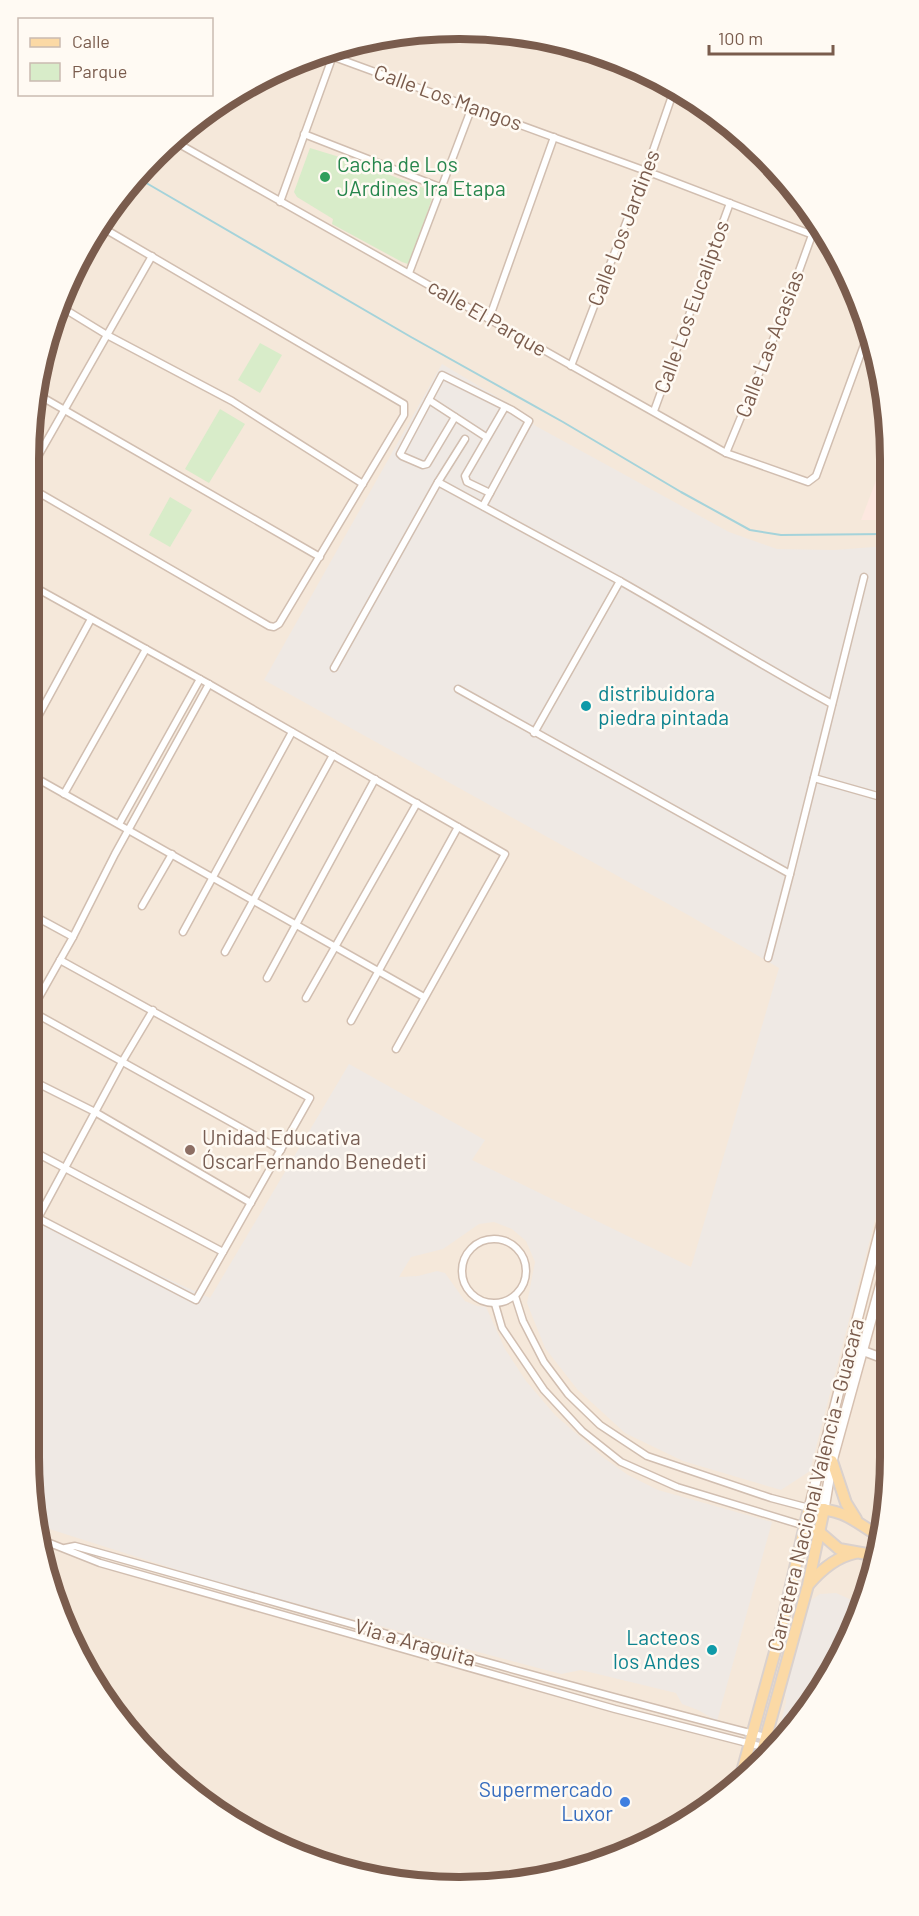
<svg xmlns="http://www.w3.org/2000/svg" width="919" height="1916" viewBox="0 0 919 1916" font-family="Barlow,sans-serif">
	<rect width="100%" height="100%" fill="#fdf6ec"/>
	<path fill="#f5e8da" d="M460 29 544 37 625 61 722 118 802 197 858 295 887 403 890 1457 882 1541 858 1622 818 1696 765 1761 650 1843 516 1884 375 1879 294 1855 220 1815 118 1719 51 1595 29 1457V459L37 375 61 294 101 220 155 154 220 101 295 61 376 37Z"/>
	<path fill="#fde8e0" d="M887 452V520H861Z"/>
	<g fill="#efe9e4">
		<path d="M442 364 531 417 534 425 729 532 777 549 834 550 887 546 889 1166 810 1471 781 1490 683 1461 625 1433 577 1389 545 1348 527 1303 535 1262 526 1241 512 1229 494 1222 479 1224 443 1249 411 1257 399 1277 418 1276 437 1271 445 1273 465 1301 477 1306 486 1307 505 1349 526 1381 555 1415 604 1458 628 1475 658 1490 772 1522 717 1721 698 1710 682 1704 676 1693 581 1670 561 1674 225 1585 40 1526 29 1456V1216L210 1298 349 1064 485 1140 472 1160 691 1267 779 968 690 916 264 680Z"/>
		<path d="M836 1593 863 1605 858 1622 818 1696 774 1750 786 1702 785 1692 810 1601 820 1594Z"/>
	</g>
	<g fill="#d8ecc9">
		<path d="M310 148 356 162 434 192 411 262 408 264 402 262 332 224 333 219 297 197 294 192Z"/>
		<path d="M260 343 282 355 260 393 238 380Z"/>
		<path d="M220 409 245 424 209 483 185 469Z"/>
		<path d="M170 497 192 510 170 547 149 535Z"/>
	</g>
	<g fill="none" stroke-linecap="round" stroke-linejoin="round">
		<path stroke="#a5d3da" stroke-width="2" d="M136 177 411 337 563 422 681 492 750 530 781 535 887 534"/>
		<g stroke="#d1beb0" stroke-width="9">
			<g id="minor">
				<path d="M304 134 442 188"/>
				<path d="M172 140 726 453 808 482 816 476 868 334"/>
				<path d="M280 202 331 61 334 57 646 171 826 240"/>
				<path d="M409 273 472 107"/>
				<path d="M58 305 107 335 232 401 363 484"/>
				<path d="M489 319 554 137"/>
				<path d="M571 366 646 171 674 90"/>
				<path d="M35 393 320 557"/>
				<path d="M429 400 486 437"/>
				<path d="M654 411 730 203"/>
				<path d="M455 417 427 464 423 465 402 456 400 454 442 375 512 410 529 421 483 506"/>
				<path d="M726 453 782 318 812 235"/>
				<path d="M29 472 152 256"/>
				<path d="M438 482 465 439"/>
				<path d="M29 487 269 626 274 627 279 624 404 415V404L98 225"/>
				<path d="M490 493 467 482 465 476 505 407"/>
				<path d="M29 584 209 684 505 854 396 1049"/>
				<path d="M29 603 36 589"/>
				<path d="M334 668 438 482 620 581"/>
				<path d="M458 689 790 874 864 577"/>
				<path d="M29 733 91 619"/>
				<path d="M534 733 620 581C691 621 760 665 832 704"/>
				<path d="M29 774 424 997"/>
				<path d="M814 778 888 799"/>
				<path d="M64 794 146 649"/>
				<path d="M119 824 200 679"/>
				<path d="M142 906 172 854"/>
				<path d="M183 932 292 732"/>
				<path d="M73 937 115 854 209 684"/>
				<path d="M225 952 333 755"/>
				<path d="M768 958 790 874"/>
				<path d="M60 960 310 1098 196 1300 38 1218 122 1062 153 1010"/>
				<path d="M267 978 375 779"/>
				<path d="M306 998 417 803"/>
				<path d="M31 1011 281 1150"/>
				<path d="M29 1015 73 937 29 913"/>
				<path d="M351 1021 458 827"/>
				<path d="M29 1079 95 1112 251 1203"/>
				<path d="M29 1149 223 1252"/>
				<circle cx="494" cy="1271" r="32"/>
				<path d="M515 1296 523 1321 544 1362 568 1394 600 1425 647 1456 771 1498 809 1508"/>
				<path d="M495 1304 502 1328 544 1390 582 1431 621 1462 677 1487 805 1526"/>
				<path d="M42 1540 100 1563 615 1709 763 1747"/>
				<path d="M65 1548 75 1546C305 1610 534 1678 766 1737"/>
			</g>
		</g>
		<g stroke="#d1beb0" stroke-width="11">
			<path id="tertiary" d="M850 1346 890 1361"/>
		</g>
		<g stroke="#d6c0b0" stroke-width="12">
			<g id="secondary">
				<path d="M809 1508 890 1191"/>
				<path d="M824 1509 832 1461 890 1251"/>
			</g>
		</g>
		<g stroke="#dad1cd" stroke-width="14">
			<g id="primary">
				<path d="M832 1461 846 1503 856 1519"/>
				<path d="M817 1530 839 1549 878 1556"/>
				<path d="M809 1584C822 1569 836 1557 855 1553"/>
				<path d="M758 1766 808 1585 824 1509"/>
				<path d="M740 1779 779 1637 809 1508C847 1510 852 1520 882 1538"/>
			</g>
		</g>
		<use href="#minor" stroke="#fff" stroke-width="6"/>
		<use href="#tertiary" stroke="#fff" stroke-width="8"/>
		<use href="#secondary" stroke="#fff" stroke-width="9"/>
		<use href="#primary" stroke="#fbd9a5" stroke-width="10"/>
	</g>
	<circle fill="#2e9e5b" stroke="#fffaf3" stroke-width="2" cx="325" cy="177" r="6"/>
	<g fill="#0f9aa8" stroke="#fffaf3" stroke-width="2">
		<circle cx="586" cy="706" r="6"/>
		<circle cx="712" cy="1650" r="6"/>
	</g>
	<circle fill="#8d6e63" stroke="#fffaf3" stroke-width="2" cx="190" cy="1150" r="6"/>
	<circle fill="#3f7fe0" stroke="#fffaf3" stroke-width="2" cx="625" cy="1802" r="6"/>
	<g text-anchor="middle" stroke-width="5" stroke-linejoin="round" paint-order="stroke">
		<g font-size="21" fill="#7a5c4d" stroke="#fffaf3">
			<text transform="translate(448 98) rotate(20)" y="7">Calle Los Mangos</text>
			<text transform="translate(624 228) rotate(-69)" y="7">Calle Los Jardines</text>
			<text transform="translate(692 307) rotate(-70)" y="7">Calle Los Eucaliptos</text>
			<text transform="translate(487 318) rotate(30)" y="7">calle El Parque</text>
			<text transform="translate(770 344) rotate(-69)" y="7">Calle Las Acasias</text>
			<text transform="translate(816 1485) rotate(-76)" y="7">Carretera Nacional Valencia - Guacara</text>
			<text transform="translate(415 1643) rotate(16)" y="7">Via a Araguita</text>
		</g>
		<g font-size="21" fill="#27864d" stroke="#fffaf3" text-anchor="start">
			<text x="337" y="172">Cacha de Los<tspan x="337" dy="24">JArdines 1ra Etapa</tspan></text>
		</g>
		<g font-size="21" fill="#0d838f" stroke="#fffaf3" text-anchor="start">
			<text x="598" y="701">distribuidora<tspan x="598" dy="24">piedra pintada</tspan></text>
			<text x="700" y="1645" text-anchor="end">Lacteos<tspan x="700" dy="24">los Andes</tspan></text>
		</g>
		<g font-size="21" fill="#785e54" stroke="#fffaf3" text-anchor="start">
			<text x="202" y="1145">Unidad Educativa<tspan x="202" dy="24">ÓscarFernando Benedeti</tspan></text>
		</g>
		<g font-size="21" fill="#366cbe" stroke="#fffaf3" text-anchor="end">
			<text x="613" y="1797">Supermercado<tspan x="613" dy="24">Luxor</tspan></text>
		</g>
	</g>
	<path d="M0 0H919V1916H0ZM459 39H460A420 420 0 0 1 880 459V1457A420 420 0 0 1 460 1877H459A420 420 0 0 1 39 1457V459A420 420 0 0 1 459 39Z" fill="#fffaf3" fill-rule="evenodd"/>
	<path fill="none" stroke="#7a5c4d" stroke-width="8" d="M459 39H460A420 420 0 0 1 880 459V1457A420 420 0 0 1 460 1877H459A420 420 0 0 1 39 1457V459A420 420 0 0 1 459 39Z"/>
	<rect x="18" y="18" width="195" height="78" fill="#fffaf3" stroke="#cabbb1" stroke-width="1.5"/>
	<rect x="30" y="38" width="30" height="9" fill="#fbd9a5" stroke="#cabbb1" stroke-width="1.5"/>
	<text x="72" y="48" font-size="18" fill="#7a5c4d">Calle</text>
	<rect x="30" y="63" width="30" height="18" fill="#d8ecc9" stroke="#cabbb1" stroke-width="1.5"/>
	<text x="72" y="78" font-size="18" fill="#7a5c4d">Parque</text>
	<path d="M709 45v9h124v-9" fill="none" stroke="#7a5c4d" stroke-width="3"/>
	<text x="718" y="45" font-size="18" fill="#7a5c4d" stroke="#fffaf3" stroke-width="4.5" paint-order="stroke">100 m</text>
</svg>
